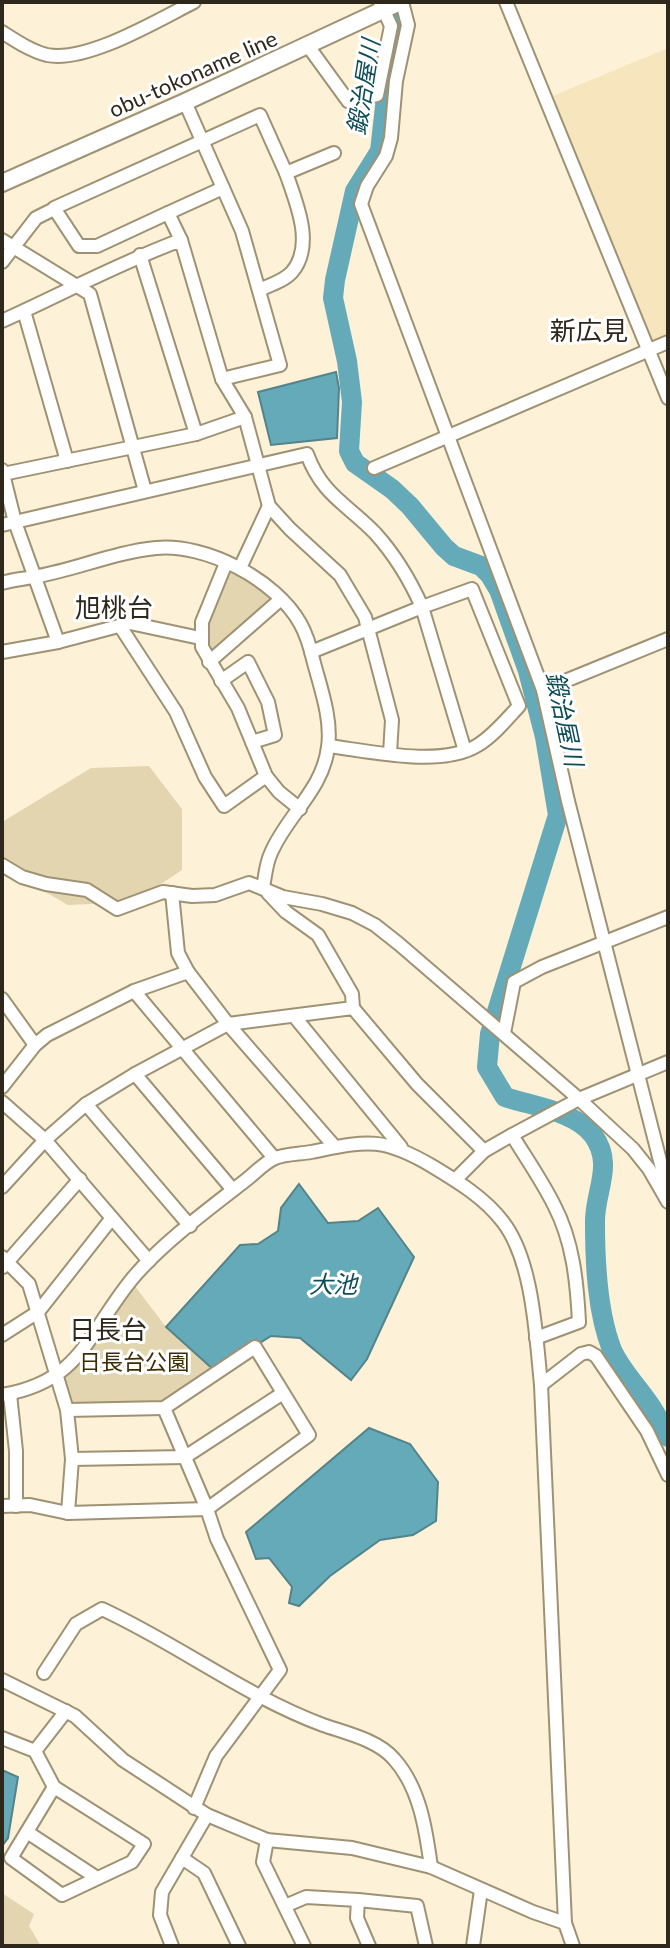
<svg xmlns="http://www.w3.org/2000/svg" width="670" height="1948" viewBox="0 0 670 1948" font-family="Lato,'Noto Sans JP',sans-serif">
	<rect width="100%" height="100%" fill="#fdf2d8"/>
	<path fill="#f6e5bd" d="M668 48V342L648 351 545 99Z"/>
	<g fill="#e4d5b1">
		<path d="M232 572 268 586 281 599 209 662 202 622 220 574Z"/>
		<path d="M149 766 182 809V870L134 902 68 905 2 867V822L91 768Z"/>
		<path d="M131 1281 166 1327 215 1371 164 1408 67 1410 55 1377Z"/>
		<path d="M2 1893 34 1914 29 1926 41 1946H5L2 1943Z"/>
	</g>
	<g fill="#64aab8" stroke="#548389" stroke-width="2">
		<path d="M336 372 339 388 337 438 271 445 258 392Z"/>
		<path d="M299 1184 328 1223 358 1221 378 1208 414 1257 367 1359 351 1380 300 1338 271 1336 215 1371 166 1327 240 1245 258 1244 278 1231 281 1208Z"/>
		<path d="M369 1428 410 1444 438 1482 436 1521 413 1535 380 1540 330 1576 299 1606 289 1603 292 1587 269 1558 256 1559 246 1532Z"/>
		<path d="M2 1770 18 1777 8 1838 2 1846Z"/>
	</g>
	<g fill="none" stroke-linecap="round" stroke-linejoin="round">
		<path stroke="#64aab8" stroke-width="20" d="M391 2 399 31 387 89 380 151 355 191 335 280 333 298 347 361 352 402 349 451 355 463 392 489 410 506 444 547 454 556 481 566 490 575 499 590 528 671 545 737 558 815 490 1034 487 1067 505 1097C532 1106 575 1111 593 1135 615 1165 594 1192 595 1223 595 1263 597 1312 612 1350 621 1370 638 1387 650 1405 657 1415 662 1426 668 1437"/>
		<g stroke="#9f9274" stroke-width="16">
			<g id="minor">
				<path d="M402 2 408 25 396 81 391 138 386 156 367 186 361 204 543 690 568 801 668 1192"/>
				<path d="M506 2 668 398"/>
				<path d="M2 32C16 41 31 51 47 55 87 63 158 20 194 2"/>
				<path d="M308 46 348 101 377 95 391 26 380 2"/>
				<path d="M185 102 242 231 280 365 222 379"/>
				<path d="M168 213 223 188"/>
				<path d="M2 240 90 294 145 491"/>
				<path d="M181 240 168 213 97 246H79L54 208 260 115 286 173"/>
				<path d="M140 255 196 434"/>
				<path d="M2 262 36 218 50 211"/>
				<path d="M259 290C270 285 284 281 292 272 315 245 296 202 286 173L334 153"/>
				<path d="M24 311 67 461"/>
				<path d="M2 321C62 294 119 263 181 240L222 379 245 417 269 506 290 529 340 575 365 617 392 720 390 753"/>
				<path d="M374 468 668 342"/>
				<path d="M2 470 15 522 58 642 2 652"/>
				<path d="M3 474 196 434 245 417"/>
				<path d="M2 525 307 454C322 495 347 504 375 533 395 555 410 580 422 607L311 652"/>
				<path d="M226 563 202 622V647L238 708 266 776 279 792 300 809"/>
				<path d="M240 568 269 506"/>
				<path d="M2 583C14 579 26 579 38 576 77 569 115 552 156 548 206 543 276 580 300 623 307 635 311 650 314 663 321 689 332 720 328 747 323 790 287 815 271 853 266 863 265 877 263 888"/>
				<path d="M120 626 176 712 205 777 224 806 266 776"/>
				<path d="M58 642 130 623 200 638"/>
				<path d="M209 662 281 599"/>
				<path d="M221 681 248 662 268 702 275 735 252 742"/>
				<path d="M543 690 668 639"/>
				<path d="M329 746C369 751 442 768 478 745 494 735 506 720 519 706L472 589 422 607 465 751"/>
				<path d="M2 865 22 877 46 884 87 890 117 909 163 892 192 896 215 895 249 883 283 897 322 904 352 913 375 925 399 944 579 1099 633 1149 649 1169 668 1202"/>
				<path d="M172 893 178 953 188 972 228 1024 335 1147"/>
				<path d="M268 893 286 912 318 935 352 994 353 1008"/>
				<path d="M134 991 274 1158"/>
				<path d="M2 999 35 1045"/>
				<path d="M294 1016 401 1147"/>
				<path d="M504 1033 514 982 542 967 668 917"/>
				<path d="M135 1074 233 1190"/>
				<path d="M2 1087 35 1045 47 1035 134 991 188 972"/>
				<path d="M2 1102 45 1140 149 1261"/>
				<path d="M86 1104 190 1226"/>
				<path d="M512 1135C526 1158 542 1181 554 1205 573 1241 577 1282 579 1322L536 1338"/>
				<path d="M455 1180 484 1151 512 1135 579 1099 668 1062"/>
				<path d="M2 1187 45 1140 86 1104 135 1074 228 1024 353 1008 417 1084 484 1151"/>
				<path d="M2 1257 29 1284 67 1410 72 1459 68 1513"/>
				<path d="M3 1267 80 1179"/>
				<path d="M2 1335 38 1312 112 1218"/>
				<path d="M541 1385 581 1354 589 1352 596 1356 647 1431 668 1475"/>
				<path d="M10 1394 16 1451V1506"/>
				<path d="M2 1395C82 1381 87 1334 132 1279 161 1244 210 1208 246 1180 255 1173 265 1162 275 1158 285 1154 300 1154 311 1152 367 1141 381 1136 432 1166 457 1181 485 1198 503 1222 533 1261 536 1336 541 1385L565 1923 573 1946"/>
				<path d="M164 1408 207 1509 217 1539 280 1670 216 1756 194 1808"/>
				<path d="M72 1459 185 1457 283 1393"/>
				<path d="M2 1506 30 1505 68 1513 207 1509 309 1435 255 1347 164 1408 67 1410"/>
				<path d="M44 1673 76 1624 102 1609C178 1644 245 1696 323 1725 346 1733 378 1740 394 1759 420 1788 426 1830 431 1867"/>
				<path d="M2 1680 75 1716 123 1760 207 1815 267 1840 352 1848 431 1867 533 1912 565 1923"/>
				<path d="M2 1738 35 1751 54 1787 144 1844 132 1862 62 1895 11 1858 54 1787"/>
				<path d="M35 1751 66 1711"/>
				<path d="M27 1832 97 1878"/>
				<path d="M267 1840 263 1862 304 1946"/>
				<path d="M182 1858 204 1873 239 1946"/>
				<path d="M358 1900 417 1906 426 1946"/>
				<path d="M285 1906 306 1897 358 1900 357 1918 369 1946"/>
				<path d="M172 1946 160 1915 162 1892 207 1815"/>
				<path d="M473 1946 481 1890"/>
			</g>
		</g>
		<g stroke="#9f9274" stroke-width="20">
			<path id="major" d="M2 183 185 102 400 2"/>
		</g>
		<use href="#minor" stroke="#fff" stroke-width="12"/>
		<use href="#major" stroke="#fff" stroke-width="16"/>
	</g>
	<g text-anchor="middle" stroke-width="6" stroke-linejoin="round" paint-order="stroke">
		<g font-size="22" fill="#2e281c" stroke="#fff">
			<text transform="translate(193 74) rotate(-24)" y="8">obu-tokoname line</text>
		</g>
		<g font-size="22" fill="#3d2d01" stroke="#fff">
			<text x="134" y="1370">日長台公園</text>
		</g>
		<g font-size="24" font-style="italic" fill="#0d4d57" stroke="#fff">
			<text transform="translate(364 87) rotate(-81)" y="8">鍛治屋川</text>
			<text transform="translate(564 719) rotate(78)" y="8">鍛治屋川</text>
			<text x="333" y="1293">大池</text>
		</g>
		<g font-size="26" fill="#2e281c" stroke="#fff">
			<text x="589" y="340">新広見</text>
			<text x="114" y="617">旭桃台</text>
			<text x="108" y="1339">日長台</text>
		</g>
	</g>
	<rect width="670" height="1948" fill="none" stroke="#2e281c" stroke-width="8"/>
</svg>
